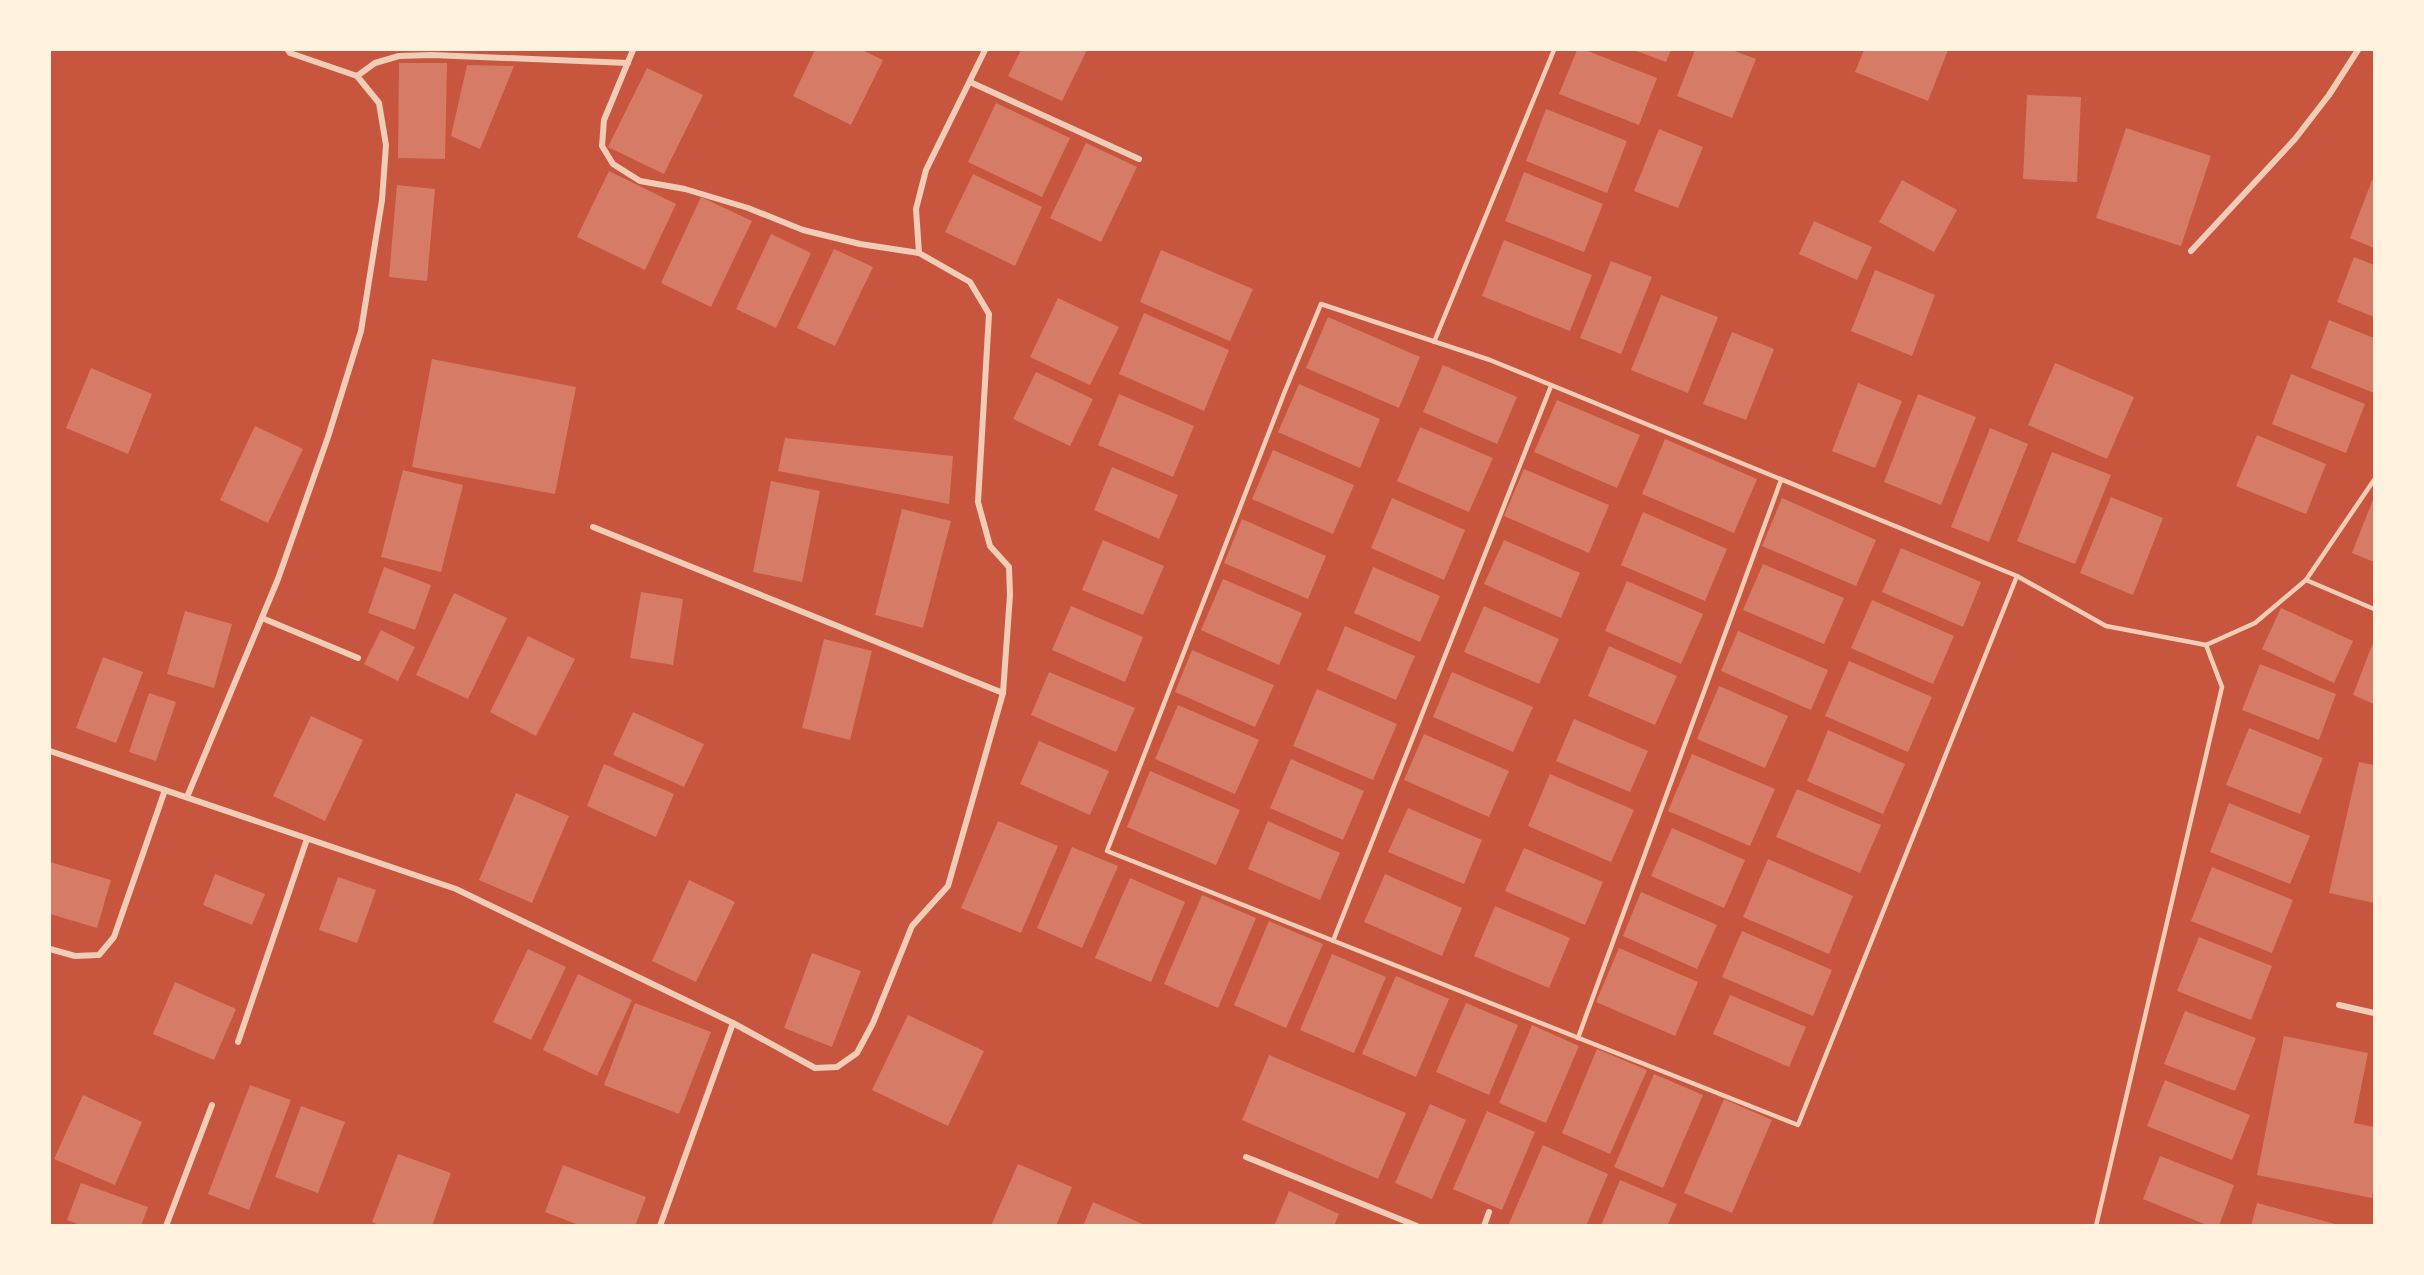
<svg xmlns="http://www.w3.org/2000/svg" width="2424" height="1275" viewBox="0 0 2424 1275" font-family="'Asap Condensed',sans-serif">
	<rect width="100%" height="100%" fill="#c8553d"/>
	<g fill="#d67c66">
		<path d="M815 50H862L883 60 851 125 793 96Z"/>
		<path d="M1021 50H1087L1062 101 1008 76Z"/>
		<path d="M1577 50H1585L1657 78 1639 125 1559 94Z"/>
		<path d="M1634 50H1671L1666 62Z"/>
		<path d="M1695 50H1732L1756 59 1732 118 1677 96Z"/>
		<path d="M1864 50H1948L1928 101 1855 72Z"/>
		<path d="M399 63H447L445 159 398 158Z"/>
		<path d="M467 65 514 66 480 149 451 136Z"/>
		<path d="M647 68 703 95 664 174 608 147Z"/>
		<path d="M2027 95 2081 97 2077 182 2023 179Z"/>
		<path d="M996 103 1070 138 1042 197 968 162Z"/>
		<path d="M1546 109 1627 141 1607 193 1526 161Z"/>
		<path d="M2126 128 2211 156 2181 246 2096 218Z"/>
		<path d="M1659 129 1703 147 1678 208 1634 191Z"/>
		<path d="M1086 143 1137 167 1101 242 1050 218Z"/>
		<path d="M609 171 676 204 645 270 577 237Z"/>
		<path d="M1524 172 1603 204 1584 252 1505 221Z"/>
		<path d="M973 174 1042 207 1015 266 945 232Z"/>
		<path d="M1902 180 1957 210 1934 252 1879 222Z"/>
		<path d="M2372 180 2374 181V248L2350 238Z"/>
		<path d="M397 185 435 189 427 281 389 277Z"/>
		<path d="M701 197 752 221 711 307 661 283Z"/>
		<path d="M1814 221 1872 247 1857 280 1799 254Z"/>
		<path d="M771 234 811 253 776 328 736 309Z"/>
		<path d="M1504 240 1592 275 1570 331 1482 296Z"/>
		<path d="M834 249 873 267 835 346 797 328Z"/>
		<path d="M1161 250 1253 289 1230 341 1140 302Z"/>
		<path d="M2354 257 2374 265V317L2337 302Z"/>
		<path d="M1611 261 1652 277 1621 354 1580 338Z"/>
		<path d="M1875 270 1935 295 1912 356 1851 331Z"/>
		<path d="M1661 295 1718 317 1688 393 1631 370Z"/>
		<path d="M1058 298 1119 327 1090 385 1030 357Z"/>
		<path d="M1144 313 1229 350 1204 411 1119 374Z"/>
		<path d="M1328 317 1420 357 1399 408 1306 368Z"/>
		<path d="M2329 320 2374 338V393L2311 368Z"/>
		<path d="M1732 332 1774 349 1746 420 1703 404Z"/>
		<path d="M432 359 576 387 555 494 412 467Z"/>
		<path d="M2055 363 2134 397 2107 459 2028 425Z"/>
		<path d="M1443 365 1517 397 1497 444 1423 412Z"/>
		<path d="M91 368 152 394 128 454 66 428Z"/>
		<path d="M1036 372 1093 399 1070 446 1013 419Z"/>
		<path d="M2291 374 2365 404 2346 453 2272 424Z"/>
		<path d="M1858 383 1902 401 1875 468 1832 451Z"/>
		<path d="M1299 384 1380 419 1360 468 1278 432Z"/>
		<path d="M1119 394 1194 426 1173 477 1098 445Z"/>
		<path d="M1918 394 1976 417 1941 505 1884 482Z"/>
		<path d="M1557 400 1640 435 1617 488 1534 452Z"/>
		<path d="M255 426 303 449 268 523 220 500Z"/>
		<path d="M1420 427 1493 458 1469 512 1397 481Z"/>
		<path d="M1990 428 2028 444 1989 542 1951 527Z"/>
		<path d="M2257 435 2326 464 2306 514 2236 486Z"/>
		<path d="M785 438 953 456 949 504 778 471Z"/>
		<path d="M1665 439 1757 479 1734 533 1642 494Z"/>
		<path d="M1273 450 1354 485 1333 534 1252 499Z"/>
		<path d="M2052 452 2111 475 2075 564 2017 541Z"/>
		<path d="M1112 467 1178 495 1159 539 1094 510Z"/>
		<path d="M1524 469 1609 505 1589 553 1504 516Z"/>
		<path d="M403 470 463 485 441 572 381 557Z"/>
		<path d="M771 481 820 491 802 582 753 572Z"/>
		<path d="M2111 497 2163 518 2133 595 2080 573Z"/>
		<path d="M2374 497V562L2352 553Z"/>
		<path d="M1392 498 1465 530 1444 580 1371 548Z"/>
		<path d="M1782 498 1876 540 1856 586 1762 546Z"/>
		<path d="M902 509 951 521 923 628 875 615Z"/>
		<path d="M1643 512 1727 549 1705 601 1621 565Z"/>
		<path d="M1242 519 1326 556 1308 599 1224 563Z"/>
		<path d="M1103 540 1164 566 1143 615 1082 590Z"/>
		<path d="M1504 540 1580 573 1561 618 1484 584Z"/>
		<path d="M1901 548 1981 582 1963 627 1882 592Z"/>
		<path d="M1763 564 1844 598 1824 644 1743 610Z"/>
		<path d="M384 567 431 585 415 630 368 613Z"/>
		<path d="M1373 567 1440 596 1420 642 1354 613Z"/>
		<path d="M1223 579 1302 613 1279 665 1201 630Z"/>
		<path d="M1627 581 1703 614 1681 664 1605 631Z"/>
		<path d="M641 592 683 599 673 665 630 658Z"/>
		<path d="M454 593 507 618 468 699 416 675Z"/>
		<path d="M1872 600 1954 636 1933 684 1851 648Z"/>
		<path d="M1071 606 1143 637 1125 682 1052 650Z"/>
		<path d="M1484 606 1559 639 1539 684 1464 652Z"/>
		<path d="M2281 608 2353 641 2334 683 2262 649Z"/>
		<path d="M185 611 232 624 214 688 167 674Z"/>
		<path d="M1345 626 1415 656 1396 700 1327 670Z"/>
		<path d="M381 630 415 647 398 681 364 664Z"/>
		<path d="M1738 631 1828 670 1811 710 1721 671Z"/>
		<path d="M528 636 575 659 536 736 490 712Z"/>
		<path d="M824 639 872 651 850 740 802 728Z"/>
		<path d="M2374 640V704L2353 695Z"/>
		<path d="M1609 646 1677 676 1655 725 1588 696Z"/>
		<path d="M1192 650 1274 685 1255 727 1175 692Z"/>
		<path d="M103 657 143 672 116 743 76 728Z"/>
		<path d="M1849 661 1932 697 1908 752 1825 716Z"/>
		<path d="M2260 664 2336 694 2319 740 2242 710Z"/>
		<path d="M1049 672 1135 708 1116 752 1031 715Z"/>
		<path d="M1452 672 1533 707 1513 752 1433 717Z"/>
		<path d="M1719 686 1788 716 1765 768 1697 739Z"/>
		<path d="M1317 689 1397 724 1373 780 1293 746Z"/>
		<path d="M149 693 176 702 156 761 129 752Z"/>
		<path d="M1178 705 1259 740 1235 794 1155 759Z"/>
		<path d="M633 712 704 744 684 787 613 755Z"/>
		<path d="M311 716 363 740 325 821 273 796Z"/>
		<path d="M1574 719 1648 751 1630 792 1556 761Z"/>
		<path d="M2249 728 2323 758 2300 814 2226 785Z"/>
		<path d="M1828 730 1905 764 1883 814 1807 781Z"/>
		<path d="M1424 734 1509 771 1489 817 1404 780Z"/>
		<path d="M1039 741 1109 771 1090 815 1020 784Z"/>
		<path d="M1692 754 1775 789 1750 846 1668 811Z"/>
		<path d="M1291 759 1364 791 1343 840 1270 808Z"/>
		<path d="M2359 762 2374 765V903L2329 893Z"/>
		<path d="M604 764 674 794 656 837 587 806Z"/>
		<path d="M1150 771 1240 810 1216 865 1127 827Z"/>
		<path d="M1550 774 1634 810 1611 862 1528 826Z"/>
		<path d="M1797 789 1881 825 1860 873 1776 837Z"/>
		<path d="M516 793 569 816 532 903 479 880Z"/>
		<path d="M2229 803 2310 836 2290 884 2210 852Z"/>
		<path d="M1408 808 1482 840 1464 884 1388 852Z"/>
		<path d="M998 821 1058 846 1021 933 961 908Z"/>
		<path d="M1268 821 1340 853 1320 900 1248 869Z"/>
		<path d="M1672 828 1745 860 1724 908 1651 876Z"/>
		<path d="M1072 847 1118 866 1082 948 1037 928Z"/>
		<path d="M1524 848 1603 882 1585 925 1505 891Z"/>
		<path d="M1768 859 1853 896 1829 954 1743 917Z"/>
		<path d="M50 862 111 880 97 928 50 914Z"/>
		<path d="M2212 867 2293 900 2272 953 2191 921Z"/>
		<path d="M215 874 265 894 252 925 203 905Z"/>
		<path d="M1385 874 1462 908 1442 956 1364 922Z"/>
		<path d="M338 877 376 890 357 943 319 930Z"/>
		<path d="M1130 878 1185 902 1151 982 1095 958Z"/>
		<path d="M689 880 735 902 696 982 652 961Z"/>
		<path d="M1641 892 1717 925 1697 969 1623 936Z"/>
		<path d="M1202 895 1256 918 1218 1008 1164 984Z"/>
		<path d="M1495 906 1570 938 1549 988 1474 956Z"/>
		<path d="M1269 921 1323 944 1286 1028 1234 1005Z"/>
		<path d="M1742 931 1832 970 1813 1016 1722 977Z"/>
		<path d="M2199 937 2272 966 2251 1020 2177 991Z"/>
		<path d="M1619 948 1698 982 1675 1036 1596 1002Z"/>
		<path d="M528 949 566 967 531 1040 493 1022Z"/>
		<path d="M812 953 861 971 832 1047 784 1028Z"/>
		<path d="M1332 954 1386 977 1354 1053 1300 1030Z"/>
		<path d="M578 974 632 1000 597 1076 543 1050Z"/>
		<path d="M1396 976 1449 999 1416 1077 1362 1054Z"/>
		<path d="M175 982 236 1009 214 1060 153 1034Z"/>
		<path d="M1730 995 1806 1027 1789 1067 1713 1034Z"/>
		<path d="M635 1003 711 1032 679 1114 604 1085Z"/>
		<path d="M1466 1003 1518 1025 1489 1095 1436 1072Z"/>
		<path d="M2185 1011 2256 1038 2235 1091 2164 1064Z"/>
		<path d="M908 1015 984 1051 948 1126 872 1090Z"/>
		<path d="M1532 1025 1579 1046 1546 1123 1499 1103Z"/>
		<path d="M2284 1036 2368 1053 2354 1123 2374 1127V1186L2372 1198 2257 1175Z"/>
		<path d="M1597 1049 1647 1070 1610 1154 1562 1133Z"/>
		<path d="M1269 1055 1406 1113 1378 1179 1242 1120Z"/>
		<path d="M1654 1074 1703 1095 1663 1188 1614 1167Z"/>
		<path d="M2165 1080 2250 1115 2232 1160 2147 1126Z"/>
		<path d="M250 1085 291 1100 249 1210 208 1194Z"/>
		<path d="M83 1095 142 1122 115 1185 54 1159Z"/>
		<path d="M1724 1099 1772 1120 1732 1213 1684 1193Z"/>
		<path d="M1430 1104 1466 1120 1432 1199 1395 1183Z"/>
		<path d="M301 1106 345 1122 318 1193 275 1177Z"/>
		<path d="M1487 1111 1535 1132 1502 1210 1453 1189Z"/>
		<path d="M1543 1145 1608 1174 1586 1226H1508Z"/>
		<path d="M398 1154 451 1173 432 1226H381L372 1222Z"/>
		<path d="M2160 1156 2234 1185 2219 1226H2209L2143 1199Z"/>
		<path d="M1018 1164 1072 1187 1056 1226H991Z"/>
		<path d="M563 1165 646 1197 635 1226H581L545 1212Z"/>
		<path d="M1620 1180 1677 1204 1667 1226H1601Z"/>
		<path d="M81 1183 148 1207 141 1226H83L67 1220Z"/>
		<path d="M1289 1191 1339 1214 1334 1226H1274Z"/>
		<path d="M1093 1202 1147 1226H1083Z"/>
		<path d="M2257 1203 2339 1225V1226H2251Z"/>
	</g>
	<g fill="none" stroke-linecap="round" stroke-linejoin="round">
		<g stroke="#f1ccb7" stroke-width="4.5">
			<path d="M1434 342 1554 50"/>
			<path d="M2017 576 1798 1125 1107 851 1285 391 1321 304 1490 360 2017 576 2106 626 2206 645 2255 623 2306 580 2374 480"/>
			<path d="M2306 580 2374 609"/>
			<path d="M1333 941 1551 386"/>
			<path d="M1578 1038 1781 480"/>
			<path d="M2096 1226 2222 687 2206 645"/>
		</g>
		<g stroke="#f1ccb7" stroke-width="6">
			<path d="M633 50 604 120 602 146 613 164 640 181 685 189 748 208 803 230 860 244 919 253"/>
			<path d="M357 76 375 63 399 56 432 55 628 63"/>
			<path d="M970 82 1139 159"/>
			<path d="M2191 251 2295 139 2329 95 2358 50"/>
			<path d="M593 527 1003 693"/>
			<path d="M262 618 358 658"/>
			<path d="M50 751 456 889 733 1023 815 1068 837 1067 857 1053 873 1023 912 926 948 886 1003 693 1010 595 1009 567 990 546 978 502 989 314 970 282 919 253 916 209 926 170 985 50"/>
			<path d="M187 797 278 579 328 437 361 331 382 200 386 145 379 103 357 76 290 53 288 50"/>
			<path d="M50 949 75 956 99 955 114 937 165 790"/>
			<path d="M2339 1005 2374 1013"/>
			<path d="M238 1042 307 839"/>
			<path d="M1246 1157 1417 1226"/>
			<path d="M166 1226 212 1105"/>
			<path d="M660 1226 733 1023"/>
			<path d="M1484 1226 1489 1212"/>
		</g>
	</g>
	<rect width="2424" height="1275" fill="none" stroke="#fff3e0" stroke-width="102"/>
</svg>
